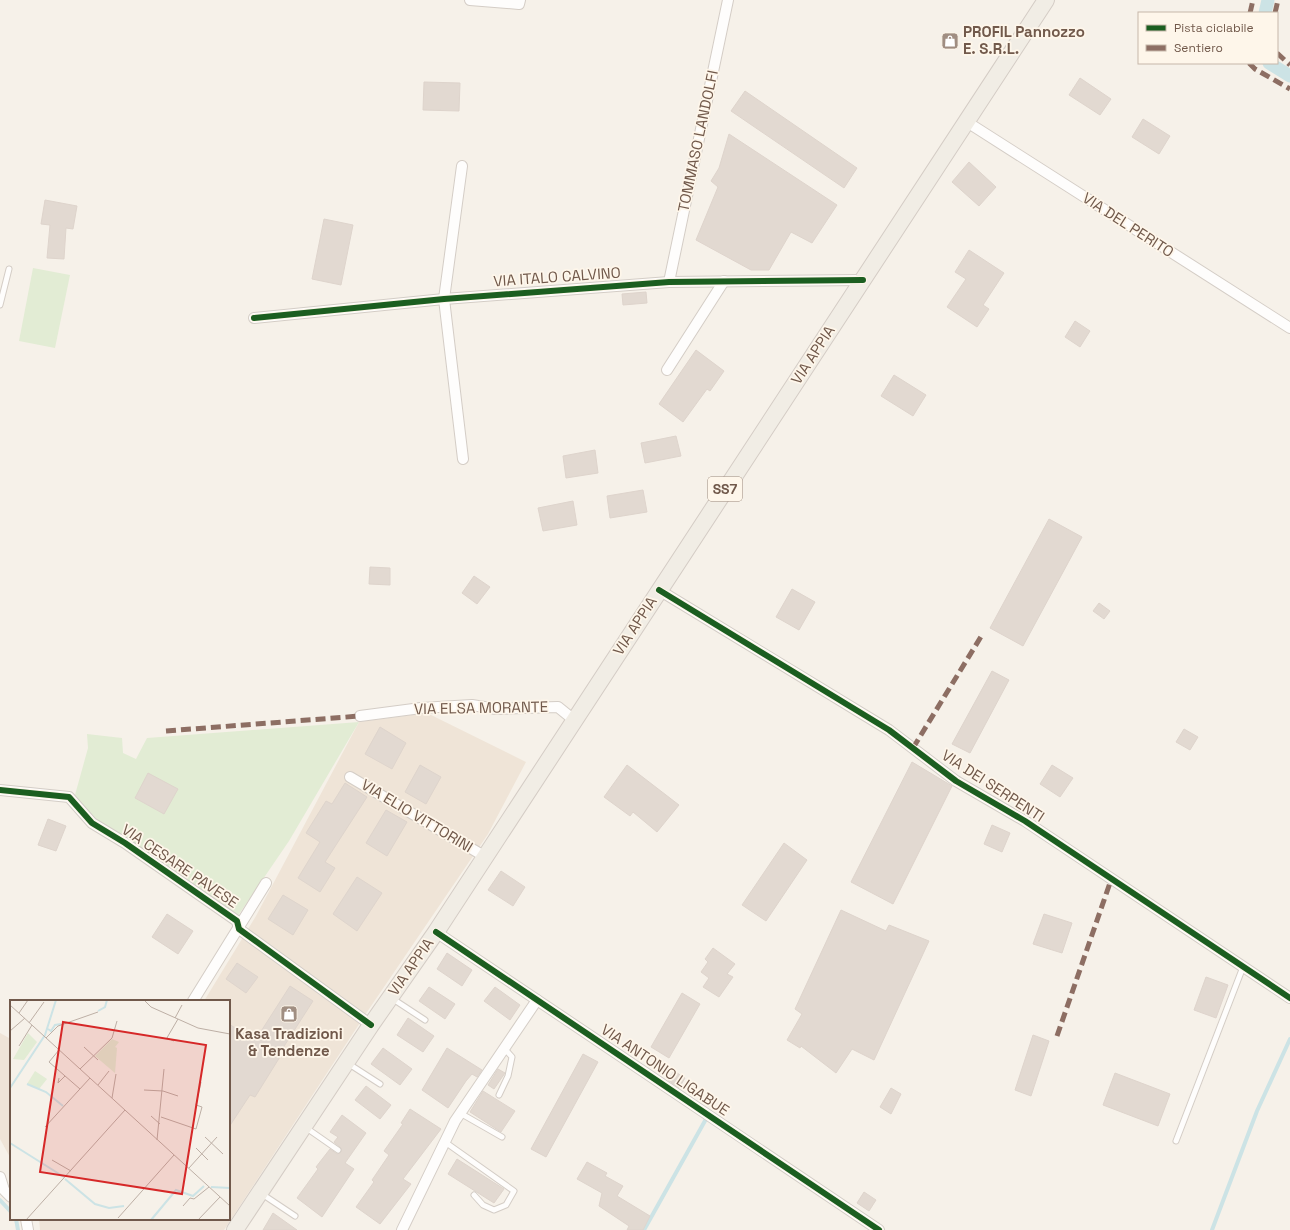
<svg xmlns="http://www.w3.org/2000/svg" width="1290" height="1230" viewBox="0 0 1290 1230" font-family="'Space Grotesk',sans-serif">
	<rect width="100%" height="100%" fill="#f6f1e9"/>
	<g fill="#efe4d7">
		<path d="M427 713 526 762 488 834 367 1012 224 1230H40L39 1219H229V1001H204L256 916 359 722Z"/>
		<path d="M0 1033 11 1039V1159L0 1139Z"/>
	</g>
	<g fill="#e2ecd4">
		<path d="M33 268 70 275 55 348 19 341Z"/>
		<path d="M359 722 289 841 237 917 92 819 75 795 88 748 87 734 122 738 123 753 136 759 147 738Z"/>
	</g>
	<g fill="none" stroke-linecap="round" stroke-linejoin="round">
		<g stroke="#cce3e5" stroke-width="4">
			<path d="M0 1200 11 1212"/>
			<path d="M16 1219 18 1230"/>
			<path d="M644 1230 706 1119"/>
			<path d="M1212 1230 1257 1111 1290 1039"/>
		</g>
		<g stroke="#cce3e5" stroke-width="13">
			<path d="M1265 13 1268 0"/>
			<path d="M1269 63 1290 76"/>
		</g>
	</g>
	<g fill="#e2d9d1" stroke="#ded4cc">
		<path d="M1080 78 1111 99 1100 115 1069 95Z"/>
		<path d="M424 82 460 83 459 111 423 110Z"/>
		<path d="M745 91 857 168 844 188 731 111Z"/>
		<path d="M1143 119 1170 136 1159 154 1132 137Z"/>
		<path d="M729 134 837 205 812 243 791 232 769 270H751L696 240 718 187 711 181 719 168Z"/>
		<path d="M969 162 996 187 979 206 952 182Z"/>
		<path d="M45 200 77 206 73 229 66 228 64 259 47 258 50 225 41 224Z"/>
		<path d="M324 219 353 225 341 285 312 279Z"/>
		<path d="M969 250 1004 273 983 305 989 309 977 327 947 307 966 279 955 272Z"/>
		<path d="M646 292 647 303 623 305 622 294Z"/>
		<path d="M1075 321 1090 331 1080 347 1065 337Z"/>
		<path d="M696 350 724 371 710 391 707 389 683 422 659 404Z"/>
		<path d="M894 375 926 395 913 416 881 396Z"/>
		<path d="M676 436 681 456 645 463 641 443Z"/>
		<path d="M595 450 598 473 566 478 563 456Z"/>
		<path d="M643 490 647 512 610 518 607 496Z"/>
		<path d="M573 501 577 525 543 531 538 508Z"/>
		<path d="M1049 519 1082 537 1023 646 990 628Z"/>
		<path d="M370 567 390 568V585L369 584Z"/>
		<path d="M474 576 490 587 477 604 462 593Z"/>
		<path d="M792 589 815 602 799 630 776 617Z"/>
		<path d="M1099 603 1110 611 1104 619 1093 611Z"/>
		<path d="M992 671 1009 680 970 753 952 744Z"/>
		<path d="M380 727 406 743 392 769 365 754Z"/>
		<path d="M1184 729 1198 737 1190 750 1176 742Z"/>
		<path d="M912 762 952 786 893 904 851 882Z"/>
		<path d="M420 765 441 777 426 804 405 792Z"/>
		<path d="M627 765 679 805 657 832 633 812 630 816 604 797Z"/>
		<path d="M1052 765 1073 778 1060 797 1040 784Z"/>
		<path d="M148 773 178 789 164 814 135 798Z"/>
		<path d="M345 783 367 797 325 862 335 868 320 892 298 878 320 842 306 833 326 801 332 804Z"/>
		<path d="M386 810 407 822 387 856 366 843Z"/>
		<path d="M48 819 66 826 56 851 38 845Z"/>
		<path d="M992 825 1010 833 1002 852 984 844Z"/>
		<path d="M784 843 807 860 766 921 742 905Z"/>
		<path d="M501 871 525 887 513 906 488 890Z"/>
		<path d="M357 877 382 893 357 931 333 914Z"/>
		<path d="M283 895 308 910 293 935 268 919Z"/>
		<path d="M841 910 886 931 889 925 929 941 874 1060 852 1049 836 1073 801 1046 800 1048 787 1040 802 1014 795 1009Z"/>
		<path d="M167 914 193 931 178 954 152 937Z"/>
		<path d="M1044 914 1072 923 1062 953 1033 944Z"/>
		<path d="M713 948 735 964 727 974 733 977 719 997 703 987 709 978 701 972 708 962 705 959Z"/>
		<path d="M447 953 472 970 462 986 437 969Z"/>
		<path d="M237 963 258 977 246 993 226 979Z"/>
		<path d="M1206 977 1228 985 1216 1018 1194 1010Z"/>
		<path d="M290 986 313 1001 281 1051 283 1052 255 1097 250 1095 229 1127V1024L252 1039 255 1035 258 1036Z"/>
		<path d="M429 987 455 1004 445 1019 419 1001Z"/>
		<path d="M495 987 520 1005 510 1020 484 1001Z"/>
		<path d="M682 993 700 1004 669 1058 651 1047Z"/>
		<path d="M408 1018 434 1036 423 1052 397 1035Z"/>
		<path d="M1033 1035 1049 1041 1031 1096 1015 1090Z"/>
		<path d="M383 1048 412 1069 400 1085 371 1064Z"/>
		<path d="M447 1048 482 1070 477 1077 472 1074 466 1081 448 1108 422 1090Z"/>
		<path d="M583 1054 598 1062 546 1157 531 1149Z"/>
		<path d="M498 1069 505 1073 494 1089 488 1085Z"/>
		<path d="M674 1071 685 1078 679 1088 668 1080Z"/>
		<path d="M1115 1073 1170 1094 1158 1126 1103 1105Z"/>
		<path d="M366 1086 391 1105 380 1119 355 1100Z"/>
		<path d="M891 1088 901 1094 891 1114 880 1107Z"/>
		<path d="M483 1091 515 1111 501 1132 470 1112Z"/>
		<path d="M410 1109 441 1129 403 1179 411 1184 380 1224 356 1207 374 1182 372 1180 389 1155 384 1151 403 1124 401 1123Z"/>
		<path d="M342 1115 366 1133 345 1163 354 1169 322 1217 297 1198 318 1169 316 1167 330 1149 337 1154 341 1152V1148L334 1142 338 1137 330 1132Z"/>
		<path d="M457 1159 504 1189 494 1203 448 1174Z"/>
		<path d="M587 1162 607 1173 605 1176 623 1186 617 1196 650 1216 643 1230H627L629 1226 599 1206 602 1193 577 1179Z"/>
		<path d="M864 1192 876 1200 869 1211 857 1203Z"/>
		<path d="M273 1213 297 1230H263Z"/>
	</g>
	<g fill="none" stroke-linecap="round" stroke-linejoin="round">
		<g stroke="#d4cdc6" stroke-width="7">
			<g id="lane">
				<path d="M0 305 9 269"/>
				<path d="M393 999 425 1020"/>
				<path d="M349 1064 380 1084"/>
				<path d="M499 1095 508 1076 512 1057 504 1048"/>
				<path d="M460 1113 502 1137"/>
				<path d="M305 1127 338 1150"/>
				<path d="M1176 1141 1243 967"/>
				<path d="M445 1142 514 1191 506 1205 494 1210 483 1205 474 1195"/>
				<path d="M262 1194 295 1216"/>
			</g>
		</g>
		<g stroke="#d4cdc6" stroke-width="12">
			<g id="street">
				<path d="M470 0 519 4 520 0"/>
				<path d="M967 122 1290 328"/>
				<path d="M462 166 444 299 463 459"/>
				<path d="M669 282 728 0"/>
				<path d="M254 318 444 299 669 282 863 280"/>
				<path d="M667 370 724 281"/>
				<path d="M659 590 889 730 956 781 1025 821 1290 998"/>
				<path d="M360 716 421 708 472 705 496 709 558 707 574 720"/>
				<path d="M350 777 484 856"/>
				<path d="M0 790 69 797 92 823 125 843 237 921 239 929 371 1025"/>
				<path d="M436 932 879 1230"/>
				<path d="M193 1001 266 883"/>
				<path d="M0 1177 4 1190 11 1197"/>
				<path d="M26 1219 28 1230"/>
				<path d="M402 1230 455 1121 537 1000"/>
			</g>
		</g>
		<g stroke="#d4ccc5" stroke-width="18">
			<path id="primary" d="M235 1230 371 1025 436 932 1046 0"/>
		</g>
		<use href="#lane" stroke="#fefdfc" stroke-width="5"/>
		<use href="#street" stroke="#fefdfc" stroke-width="10"/>
		<use href="#primary" stroke="#f1ede5" stroke-width="16"/>
		<g stroke="#8d6e63" stroke-width="5" stroke-dasharray="10 5" stroke-linecap="butt">
			<path d="M1250 13 1253 0"/>
			<path d="M1275 13 1278 0"/>
			<path d="M1277 53 1290 65"/>
			<path d="M1249 63 1255 69 1290 89"/>
			<path d="M166 731 360 716"/>
			<path d="M913 748 982 635"/>
			<path d="M1057 1036 1111 880"/>
		</g>
		<g stroke="#fef6ea" stroke-width="8">
			<g id="cycleway">
				<path d="M254 318 444 299 669 282 863 280"/>
				<path d="M659 590 889 730 956 781 1025 821 1290 998"/>
				<path d="M0 790 69 797 92 823 125 843 237 921 239 929 371 1025"/>
				<path d="M436 932 879 1230"/>
			</g>
		</g>
		<use href="#cycleway" stroke="#1b5e20" stroke-width="6"/>
	</g>
	<defs>
		<g id="shop-square" transform="scale(0.9)"><rect x="-9" y="-9" width="18" height="18" rx="4" fill="#a08e82" stroke="#fef6ea"/><path d="M-5-2.5h2.3a2.7 3.5 0 0 1 5.4 0H5L5.5 6h-11ZM-1.5-2.5h3a1.5 2.3 0 0 0-3 0Z" fill="#fff"/></g>
	</defs>
	<g fill-rule="evenodd">
		<use href="#shop-square" x="950" y="41"/>
		<use href="#shop-square" x="289" y="1014"/>
	</g>
	<g text-anchor="middle" stroke-width="3.5" stroke-linejoin="round" paint-order="stroke">
		<rect fill="#fef6ea" stroke="#9b887b" stroke-width="1" x="708" y="477" width="34" height="24" rx="3"/>
		<g font-size="14" font-weight="bold" fill="#71594b">
			<text x="725" y="494">SS7</text>
		</g>
		<g font-size="15" font-weight="bold" fill="#71594b" stroke="#fef6ea" text-anchor="start">
			<text x="963" y="37">PROFIL Pannozzo<tspan x="963" dy="17">E. S.R.L.</tspan></text>
			<text x="289" y="1039" text-anchor="middle">Kasa Tradizioni<tspan x="289" dy="17">&amp; Tendenze</tspan></text>
		</g>
		<g font-size="15" fill="#71594b" stroke="#fef6ea">
			<text transform="translate(698 141) rotate(-78)" y="5">TOMMASO LANDOLFI</text>
			<text transform="translate(1128 225) rotate(33)" y="5">VIA DEL PERITO</text>
			<text transform="translate(557 277) rotate(-4)" y="5">VIA ITALO CALVINO</text>
			<text transform="translate(813 355) rotate(-57)" y="5">VIA APPIA</text>
			<text transform="translate(635 626) rotate(-57)" y="5">VIA APPIA</text>
			<text transform="translate(481 708) rotate(-1)" y="5">VIA ELSA MORANTE</text>
			<text transform="translate(993 786) rotate(33)" y="5">VIA DEI SERPENTI</text>
			<text transform="translate(417 816) rotate(31)" y="5">VIA ELIO VITTORINI</text>
			<text transform="translate(180 866) rotate(34)" y="5">VIA CESARE PAVESE</text>
			<text transform="translate(411 967) rotate(-55)" y="5">VIA APPIA</text>
			<text transform="translate(665 1070) rotate(34)" y="5">VIA ANTONIO LIGABUE</text>
		</g>
	</g>
	<g transform="translate(10 1000)">
		<rect width="220" height="220" fill="#f6f1e9"/>
		<path d="M18 33 27 42 14 60 3 59ZM102 39 109 42 105 47 107 48 105 73 85 56ZM25 71 37 79 29 89 17 84Z" fill="#e2ecd4"/>
		<path fill="none" stroke="#cce3e5" stroke-width="2" d="M88 11 95 7 97 0M38 29 41 31 45 25 51 24M17 84 36 92 53 106M0 88 35 35 46 0M0 143 54 177M55 179 85 204 99 208 114 206M201 187 220 188M141 220 166 190 183 196 194 186"/>
		<path fill="none" stroke="#bdafa5" stroke-width="1" d="M134 0 141 7 188 28 220 34M0 5 220 206M9 13 18 0M165 18 172 5M19 23 34 2M0 31 15 18M36 38 48 26 88 12M164 41 157 38 158 36 168 19M9 46 22 25M74 47 88 60M49 50 39 62 70 89M70 69 102 38 107 21M49 78 48 83 55 76M88 85 99 71M134 90 153 91 168 96M102 98 106 74M141 116 150 124M151 117 186 129 192 107 186 105 191 82M35 127 80 78M195 137 213 154M147 140 154 69M186 148 198 160M42 160 61 171M179 168 207 137M173 206 180 198 184 199 199 187M108 218 164 155M16 220 115 110M188 220 210 197"/>
		<path fill="#d62828" fill-opacity="0.15" stroke="#d62828" stroke-width="2" d="M53 22 196 45 172 194 30 172Z"/>
		<rect width="220" height="220" fill="none" stroke="#71594b" stroke-width="2"/>
	</g>
	<rect x="1138" y="12" width="140" height="52" fill="#fef6ea" stroke="#c6b7aa"/>
	<rect x="1146" y="25" width="20" height="6" fill="#1b5e20" stroke="#c6b7aa"/>
	<text x="1174" y="32" font-size="12" fill="#71594b">Pista ciclabile</text>
	<rect x="1146" y="45" width="20" height="6" fill="#8d6e63" stroke="#c6b7aa"/>
	<text x="1174" y="52" font-size="12" fill="#71594b">Sentiero</text>
</svg>
